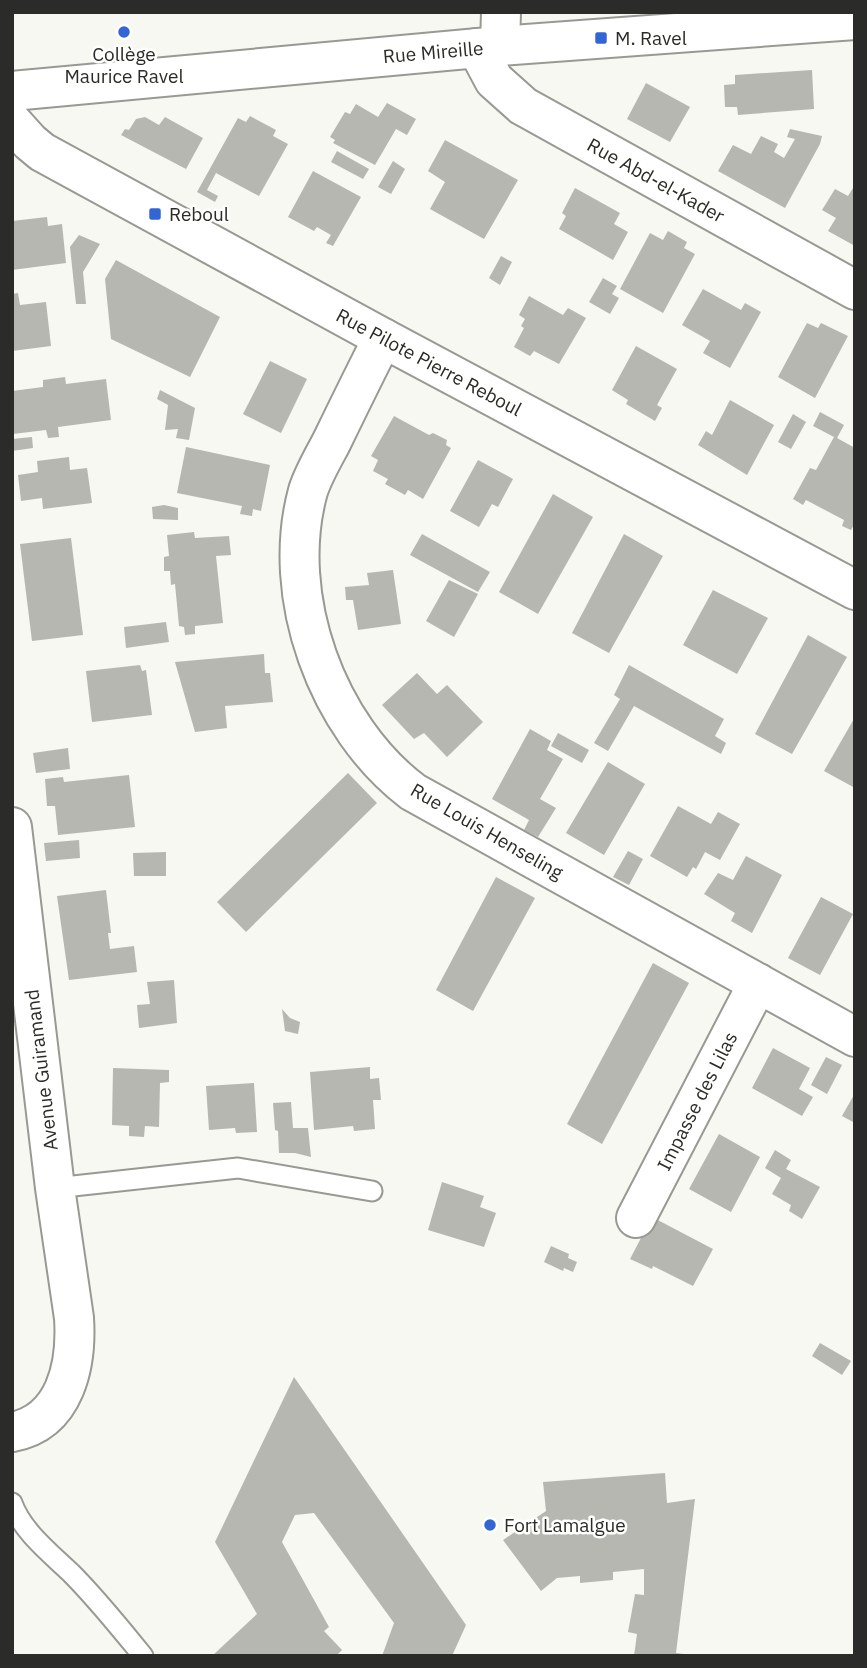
<svg xmlns="http://www.w3.org/2000/svg" width="867" height="1668" viewBox="0 0 867 1668" font-family="'IBM Plex Sans',sans-serif">
	<rect width="100%" height="100%" fill="#f6f8f1"/>
	<g fill="#b6b7b1">
		<path d="M812 70 814 109 738 115 737 107H725L724 85 735 84V75Z"/>
		<path d="M646 83 690 107 670 142 627 119Z"/>
		<path d="M387 103 416 119 407 135 396 129 375 165 333 143 335 140 330 137 345 112 350 114 356 104 378 117Z"/>
		<path d="M250 116 276 130 273 136 288 144 259 196 216 173 207 190 218 196 215 202 197 192 238 118 246 122Z"/>
		<path d="M145 117 159 125 165 117 203 138 186 169 121 135 125 129 129 130 136 119Z"/>
		<path d="M790 129 822 136 820 144 785 208 718 171 733 145 751 154 761 136 778 144 774 152 784 158 795 139 787 137Z"/>
		<path d="M445 140 518 180 484 239 430 209 445 182 428 171Z"/>
		<path d="M337 151 369 169 363 179 331 162Z"/>
		<path d="M393 161 405 169 391 194 378 187Z"/>
		<path d="M313 171 361 197 333 246 326 243 331 235 317 227 314 231 288 217Z"/>
		<path d="M575 188 620 213 614 224 628 232 613 260 559 229 566 216 562 213Z"/>
		<path d="M853 188 855 189V246L828 231 836 218 822 210 835 189 848 196Z"/>
		<path d="M47 217 48 226 62 224 66 263 12 270V221Z"/>
		<path d="M668 231 687 242 684 248 695 254 663 313 620 289 650 233 663 240Z"/>
		<path d="M79 235 100 244 83 272 86 304H76L70 247Z"/>
		<path d="M501 256 512 262 500 285 489 278Z"/>
		<path d="M116 260 220 317 190 377 111 339 105 279Z"/>
		<path d="M603 278 617 286 612 294 619 298 610 314 589 302Z"/>
		<path d="M703 289 741 310 745 303 761 312 730 368 703 353 710 341 682 325Z"/>
		<path d="M18 293 20 305 46 302 51 346 12 351V294Z"/>
		<path d="M529 296 563 315 568 308 586 318 559 364 534 351 530 356 514 347 524 328 521 326 525 319 519 315Z"/>
		<path d="M807 323 818 328 821 323 848 336 815 398 778 377Z"/>
		<path d="M636 346 677 369 657 405 662 408 655 421 626 404 628 400 612 390Z"/>
		<path d="M270 361 307 379 281 433 243 414Z"/>
		<path d="M65 377 66 384 106 379 111 420 58 427 59 437 48 438 46 430 13 434 12 391 43 387V380Z"/>
		<path d="M160 390 195 408 189 440 176 438 178 429 165 430 168 405 157 399Z"/>
		<path d="M730 400 774 425 747 475 698 445 706 431 712 435Z"/>
		<path d="M820 412 844 425 837 438 855 448V523L851 530 842 526 844 520 806 500 803 505 793 499 810 468 816 470 834 437 813 426Z"/>
		<path d="M793 414 806 422 791 449 778 442Z"/>
		<path d="M394 416 429 435 433 433 447 440 446 445 451 448 423 499 408 490 405 495 385 484 388 479 373 471 378 460 371 456Z"/>
		<path d="M32 437 33 448 12 451V439Z"/>
		<path d="M186 447 270 465 261 511 253 509 252 516 240 514 242 506 177 493Z"/>
		<path d="M69 457 70 470 87 468 92 503 43 509 42 498 21 501 18 475 38 472 37 461Z"/>
		<path d="M478 460 513 479 498 507 492 504 479 527 450 511Z"/>
		<path d="M553 494 593 517 538 614 499 592Z"/>
		<path d="M164 505 178 508V520L153 519 152 507Z"/>
		<path d="M194 532 195 538 229 536 231 555 216 556 223 623 195 626V634L185 635 184 627 179 626 175 584 171 585 170 571H164V557L169 556 167 535Z"/>
		<path d="M422 534 490 572 478 592 410 555Z"/>
		<path d="M624 534 663 556 609 653 572 633Z"/>
		<path d="M71 538 83 635 32 641 20 544Z"/>
		<path d="M393 570 401 624 358 630 353 600H346L345 587 369 585 367 573Z"/>
		<path d="M449 580 478 594 454 637 426 621Z"/>
		<path d="M713 590 768 618 737 674 683 645Z"/>
		<path d="M166 622 169 642 126 648 124 627Z"/>
		<path d="M808 635 847 657 792 754 755 734Z"/>
		<path d="M264 654 265 673H270L273 702 225 706 227 728 195 732 175 662Z"/>
		<path d="M140 665 142 671 146 670 152 715 92 722 86 671Z"/>
		<path d="M629 665 724 719 715 736 726 743 721 754 634 706 608 751 594 743 620 699 614 695Z"/>
		<path d="M417 673 437 694 447 685 483 722 447 757 424 733 414 739 382 705Z"/>
		<path d="M855 717V788L824 771Z"/>
		<path d="M530 729 551 741 547 750 563 759 540 799 556 808 538 837 524 830 529 820 492 799Z"/>
		<path d="M558 733 589 750 582 763 551 746Z"/>
		<path d="M68 748 70 769 36 773 33 753Z"/>
		<path d="M608 762 645 784 604 855 566 833Z"/>
		<path d="M348 773 377 803 246 932 217 902Z"/>
		<path d="M129 775 135 827 58 835 55 806H47L45 779 63 777 64 782Z"/>
		<path d="M678 806 711 824 718 812 740 824 720 860 705 852 696 869 693 867 687 877 650 856Z"/>
		<path d="M79 840 80 858 46 861 44 843Z"/>
		<path d="M628 851 643 859 629 885 613 877Z"/>
		<path d="M166 852V876H134L133 853Z"/>
		<path d="M746 856 782 875 752 933 731 921 735 913 704 894 718 873 733 880Z"/>
		<path d="M496 877 535 898 473 1011 436 990Z"/>
		<path d="M106 890 111 933H108L110 949 134 946 137 972 69 980 57 896Z"/>
		<path d="M821 897 853 914 820 975 788 958Z"/>
		<path d="M653 963 689 983 602 1144 567 1124Z"/>
		<path d="M174 980 177 1023 139 1028 137 1005 150 1004 147 982Z"/>
		<path d="M282 1009 290 1018 300 1022 298 1034 285 1031Z"/>
		<path d="M773 1048 810 1068 799 1089 813 1097 802 1116 752 1088Z"/>
		<path d="M826 1057 842 1065 827 1094 811 1085Z"/>
		<path d="M370 1067V1079L379 1078 381 1100H373L375 1129 354 1131 353 1126 314 1130 310 1072Z"/>
		<path d="M113 1068 169 1070V1082L160 1083 159 1127 145 1126 144 1137 129 1136V1126L112 1125Z"/>
		<path d="M254 1083 257 1132 236 1133 235 1128 209 1130 206 1086Z"/>
		<path d="M855 1093V1123L842 1116Z"/>
		<path d="M291 1102 293 1128H308L311 1157 295 1153H279L278 1131 275 1130 273 1103Z"/>
		<path d="M719 1134 760 1157 731 1212 689 1189Z"/>
		<path d="M775 1150 791 1160 786 1169 820 1187 802 1219 789 1211 791 1205 772 1194 781 1178 765 1168Z"/>
		<path d="M442 1182 484 1196 480 1207 496 1213 484 1247 428 1230Z"/>
		<path d="M652 1217 713 1249 693 1286 653 1266 652 1269 630 1259Z"/>
		<path d="M551 1246 569 1254 568 1258 577 1262 573 1272 564 1268 563 1271 544 1262Z"/>
		<path d="M820 1343 851 1361 842 1375 812 1356Z"/>
		<path d="M294 1377 466 1625 452 1656H382L394 1623 314 1513 295 1515 282 1542 329 1627 324 1631 342 1650 336 1656H212L257 1614 215 1542Z"/>
		<path d="M665 1473 667 1503 695 1499 676 1653 684 1654V1656H634L637 1634 628 1632 635 1594 644 1595V1569L613 1572V1580L580 1583V1576L557 1578 541 1591 503 1540 546 1511 543 1482Z"/>
	</g>
	<g fill="none" stroke-linecap="round" stroke-linejoin="round">
		<g stroke="#989993" stroke-width="23">
			<g id="service">
				<path d="M55 1188 238 1168 372 1191"/>
				<path d="M12 1503C22 1531 50 1553 71 1573 97 1599 120 1628 143 1656"/>
			</g>
		</g>
		<g stroke="#989993" stroke-width="42">
			<g id="minor">
				<path d="M500 46 501 12"/>
				<path d="M477 48 494 80 523 106 855 290"/>
				<path d="M12 91 500 46 855 20"/>
				<path d="M12 122 30 142 42 152 383 338 855 590"/>
				<path d="M383 338C365 373 348 408 331 443 323 458 313 475 308 491 279 596 327 727 413 792L855 1037"/>
				<path d="M12 827 55 1188 74 1318C77 1364 66 1422 12 1432"/>
				<path d="M636 1218 758 983"/>
			</g>
		</g>
		<use href="#service" stroke="#fff" stroke-width="19"/>
		<use href="#minor" stroke="#fff" stroke-width="38"/>
	</g>
	<g fill="#3365d4" stroke="#fffffe" stroke-width="2.5">
		<circle cx="124" cy="32" r="7"/>
		<rect x="594" y="31" width="14" height="14" rx="3.5"/>
		<rect x="148" y="207" width="14" height="14" rx="3.5"/>
		<circle cx="490" cy="1525" r="7"/>
	</g>
	<g text-anchor="middle" stroke-width="5" stroke-linejoin="round" paint-order="stroke">
		<g font-size="19" fill="#2b2b29" stroke="#fffffe" text-anchor="start">
			<text x="615" y="45">M. Ravel</text>
			<text x="124" y="61" text-anchor="middle">Collège<tspan x="124" dy="22">Maurice Ravel</tspan></text>
			<text x="169" y="221">Reboul</text>
			<text x="504" y="1532">Fort Lamalgue</text>
		</g>
		<g font-size="19" fill="#2b2b29" stroke="#fffffe">
			<text transform="translate(433 52) rotate(-5)" y="7">Rue Mireille</text>
			<text transform="translate(656 180) rotate(29)" y="7">Rue Abd-el-Kader</text>
			<text transform="translate(429 362) rotate(28)" y="7">Rue Pilote Pierre Reboul</text>
			<text transform="translate(487 831) rotate(30)" y="7">Rue Louis Henseling</text>
			<text transform="translate(41 1070) rotate(-97)" y="7">Avenue Guiramand</text>
			<text transform="translate(697 1101) rotate(-63)" y="7">Impasse des Lilas</text>
		</g>
	</g>
	<rect width="867" height="1668" fill="none" stroke="#2b2b29" stroke-width="28"/>
</svg>
